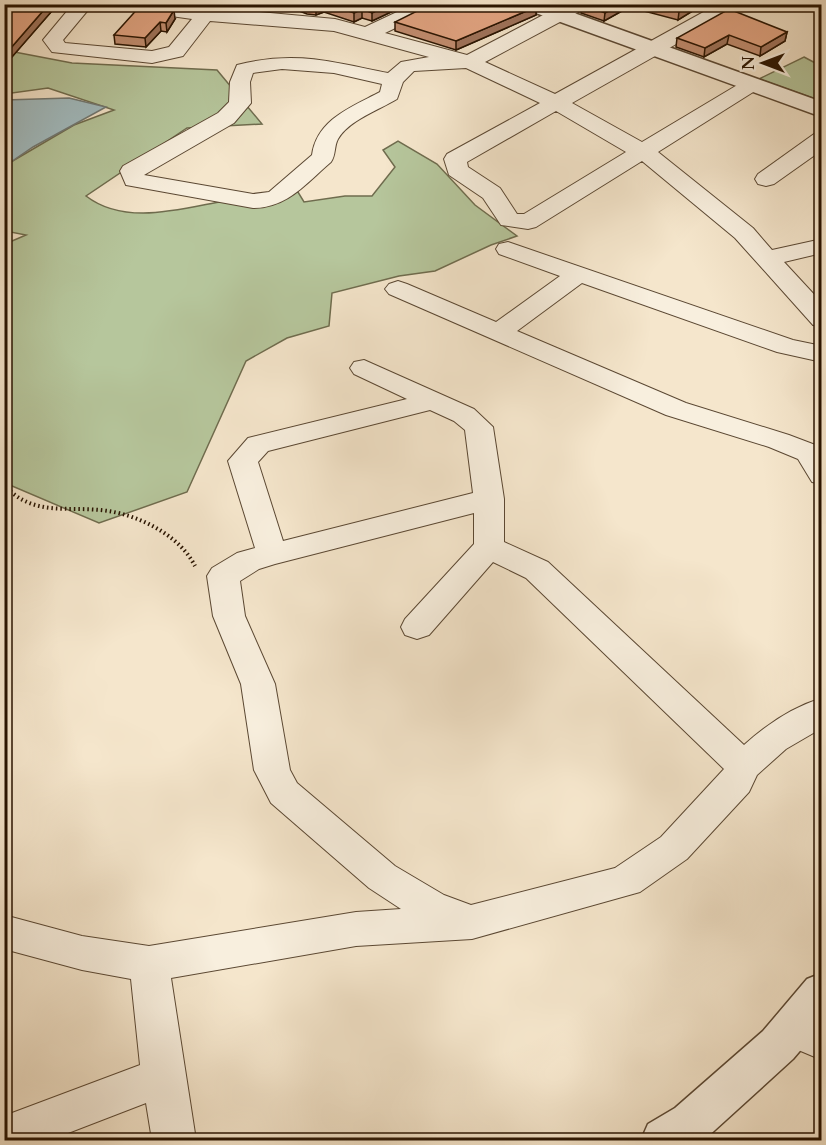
<svg xmlns="http://www.w3.org/2000/svg" width="826" height="1145" viewBox="0 0 826 1145" font-family="Cardo,serif">
	<rect width="100%" height="100%" fill="#f5e6cc"/>
	<filter id="stains"><feTurbulence type="fractalNoise" baseFrequency=".00333" numOctaves="4"/><feColorMatrix values="0 0 0 0 .2 0 0 0 0 .09 0 0 0 0 .02 0 0 0 .5 -.17"/></filter>
	<radialGradient id="worn" r=".72"><stop offset=".6" stop-color="#630" stop-opacity="0"/><stop offset="1" stop-color="#630" stop-opacity=".3"/></radialGradient>
	<g fill="#b6c69c" stroke="#6f6c4e" stroke-width="1.5">
		<path d="M4 50 72 63 217 70 262 124 187 128 86 196C125 226 180 209 224 201 249 197 274 195 298 192L304 202 345 196H372L395 167 383 150 398 141 437 164 475 205 517 236 491 245 435 271 399 276 332 293 329 326 287 338 246 361 187 492 99 523 5 483V244L26 235 5 231 4 166 74 125 114 110 48 88 5 94Z"/>
		<path d="M804 57 821 66V101L759 79Z"/>
	</g>
	<path fill="#a2bdc2" stroke="#717974" stroke-width="1.5" d="M69 98 106 107 33 147 5 166V100Z"/>
	<g fill="none" stroke-linecap="round" stroke-linejoin="round">
		<g stroke="#5b4833" stroke-width="2">
			<g id="minor">
				<path d="M73 4H93L63 40 65 43 152 51 169 47 192 19 129 10 122 8 120 4H172L335 19 365 27 414 4H439L437 8 385 33 467 55 564 4H588L586 8 485 62 555 94 718 4H742L740 8 572 103 642 142 744 81 751 79 758 81 761 85 758 89 658 152 753 228 772 250 822 239V253L784 262 822 303V327L813 325 735 238 642 161 536 227 528 229 501 225 483 198 449 175 444 159 447 154 540 103 466 68 414 71 403 82 397 99C379 110 349 120 338 139 334 146 336 155 331 162 306 183 288 208 253 208L126 185 120 171 123 166 218 113 229 102 230 82 237 65C296 50 331 62 388 73L401 62 429 57 334 31 210 21 183 56 152 63 52 52 43 40ZM282 69 334 73 382 84 380 92C352 107 317 119 312 155L269 192 253 194 144 175 234 123 251 103 250 82 253 73ZM556 111 626 152 524 214H517L500 188 468 167 467 162Z"/>
				<path d="M822 133V150L774 184 766 186 758 184 755 179 758 174 814 134Z"/>
				<path d="M508 242 793 340 822 346V362L777 352 582 283 517 331 686 403 789 435 818 446 822 452V484L812 482 798 459 769 447 666 415 389 294 385 289 389 284 398 281 407 284 496 322 560 276 499 254 496 249 499 244Z"/>
				<path d="M364 360 474 409 493 427 504 499V542L548 562 744 745C766 725 793 707 822 698V728L786 749 757 775 749 792 687 859 640 892 472 939 356 946 171 978 196 1140H152L146 1103 50 1140H4V1116L140 1065 131 979 82 970 4 949V915L82 936 149 946 356 912 401 909 369 888 271 803 254 770 241 684 213 616 207 576 212 568 237 553 255 548 228 461 248 438 407 399 354 374 350 368 354 362ZM430 410 454 421 465 430 473 493 283 541 258 462 268 451ZM474 513V544L405 619 401 627 405 635 417 639 429 635 493 562 526 578 724 769 661 837 615 868 471 905 444 895 395 866 297 783 290 770 275 684 245 616 240 581 259 569 275 564Z"/>
				<path d="M792 1009 822 1021V1060L777 1041 771 1028 777 1015Z"/>
			</g>
		</g>
		<g stroke="#5b4833" stroke-width="3">
			<g id="tertiary">
				<path d="M519 4H549L822 102V117L522 8Z"/>
				<path d="M822 973V1025L793 1059 704 1140H641L648 1124 675 1108 763 1031 807 979Z"/>
			</g>
		</g>
		<path stroke="#281300" stroke-width="4" stroke-dasharray="1.5 3" stroke-linecap="butt" d="M4 485C34 518 69 505 108 511 141 516 180 536 195 566"/>
		<use href="#minor" fill="#f8efde" fill-rule="evenodd"/>
		<use href="#tertiary" fill="#f8efde" fill-rule="evenodd"/>
	</g>
	<g fill="#c48f72" stroke="#281300" stroke-width="1.5">
		<path d="M4 4H58L11 58H4V22L10 14V9H5Z"/>
		<path d="M215 4H244L236 8 218 6Z"/>
		<path d="M281 4H408L372 21 362 18 354 22 324 12 316 15 307 14Z"/>
		<path d="M582 4H704L678 20 629 7 604 21 581 13Z"/>
		<path d="M536 7V15L456 50 395 31V22Z"/>
		<path d="M175 19 167 32 161 31 146 47 115 44 114 35Z"/>
		<path d="M787 32 785 41 760 56 727 44 704 57 676 47 677 38Z"/>
	</g>
	<g fill="#a0745c" stroke="#281300" stroke-width="1.5">
		<path d="M49 4H58L11 58 10 49Z"/>
		<path d="M236 4H244L236 8Z"/>
		<path d="M320 4H323L324 12 316 15V6Z"/>
		<path d="M389 4H408L372 21V13Z"/>
		<path d="M619 4H629V7L604 21 605 13Z"/>
		<path d="M691 4H704L678 20 679 12Z"/>
		<path d="M536 7V15L456 50V41Z"/>
		<path d="M362 9V18L354 22V13Z"/>
		<path d="M174 10 175 19 167 32 166 23Z"/>
		<path d="M160 22 161 31 146 47 145 38Z"/>
		<path d="M787 32 785 41 760 56 761 47Z"/>
		<path d="M729 35 727 44 704 57 705 48Z"/>
	</g>
	<g fill="#e4a684" stroke="#281300" stroke-width="1.5">
		<path d="M13 4H49L10 49H4V22L14 10 10 9Z"/>
		<path d="M304 4H320L316 6Z"/>
		<path d="M328 4H389L372 13 362 9 354 13Z"/>
		<path d="M431 4H531L536 7 456 41 395 22Z"/>
		<path d="M582 4H619L605 13Z"/>
		<path d="M653 4H691L679 12Z"/>
		<path d="M141 5 174 10 166 23 160 22 145 38 114 35Z"/>
		<path d="M729 9 787 32 761 47 729 35 705 48 677 38Z"/>
	</g>
	<rect width="826" height="1145" fill="none" stroke="#f5e6cc" stroke-width="24"/>
	<rect x="6" y="6" width="814" height="1133" fill="none" stroke="#281300" stroke-width="3"/>
	<rect x="12" y="12" width="802" height="1121" fill="none" stroke="#281300" stroke-width="1.5"/>
	<g transform="translate(763 63) rotate(270)" stroke="#f8efde" stroke-width="4.5" paint-order="stroke">
	<path d="M0-4.5L10 22L0 15L-10 22Z" fill="#281300"/>
	<text y="-9" font-size="16" font-weight="bold" text-anchor="middle" fill="#281300">N</text>
	</g>
	<rect width="100%" height="100%" filter="url(#stains)"/>
	<rect width="100%" height="100%" fill="url(#worn)"/>
</svg>
